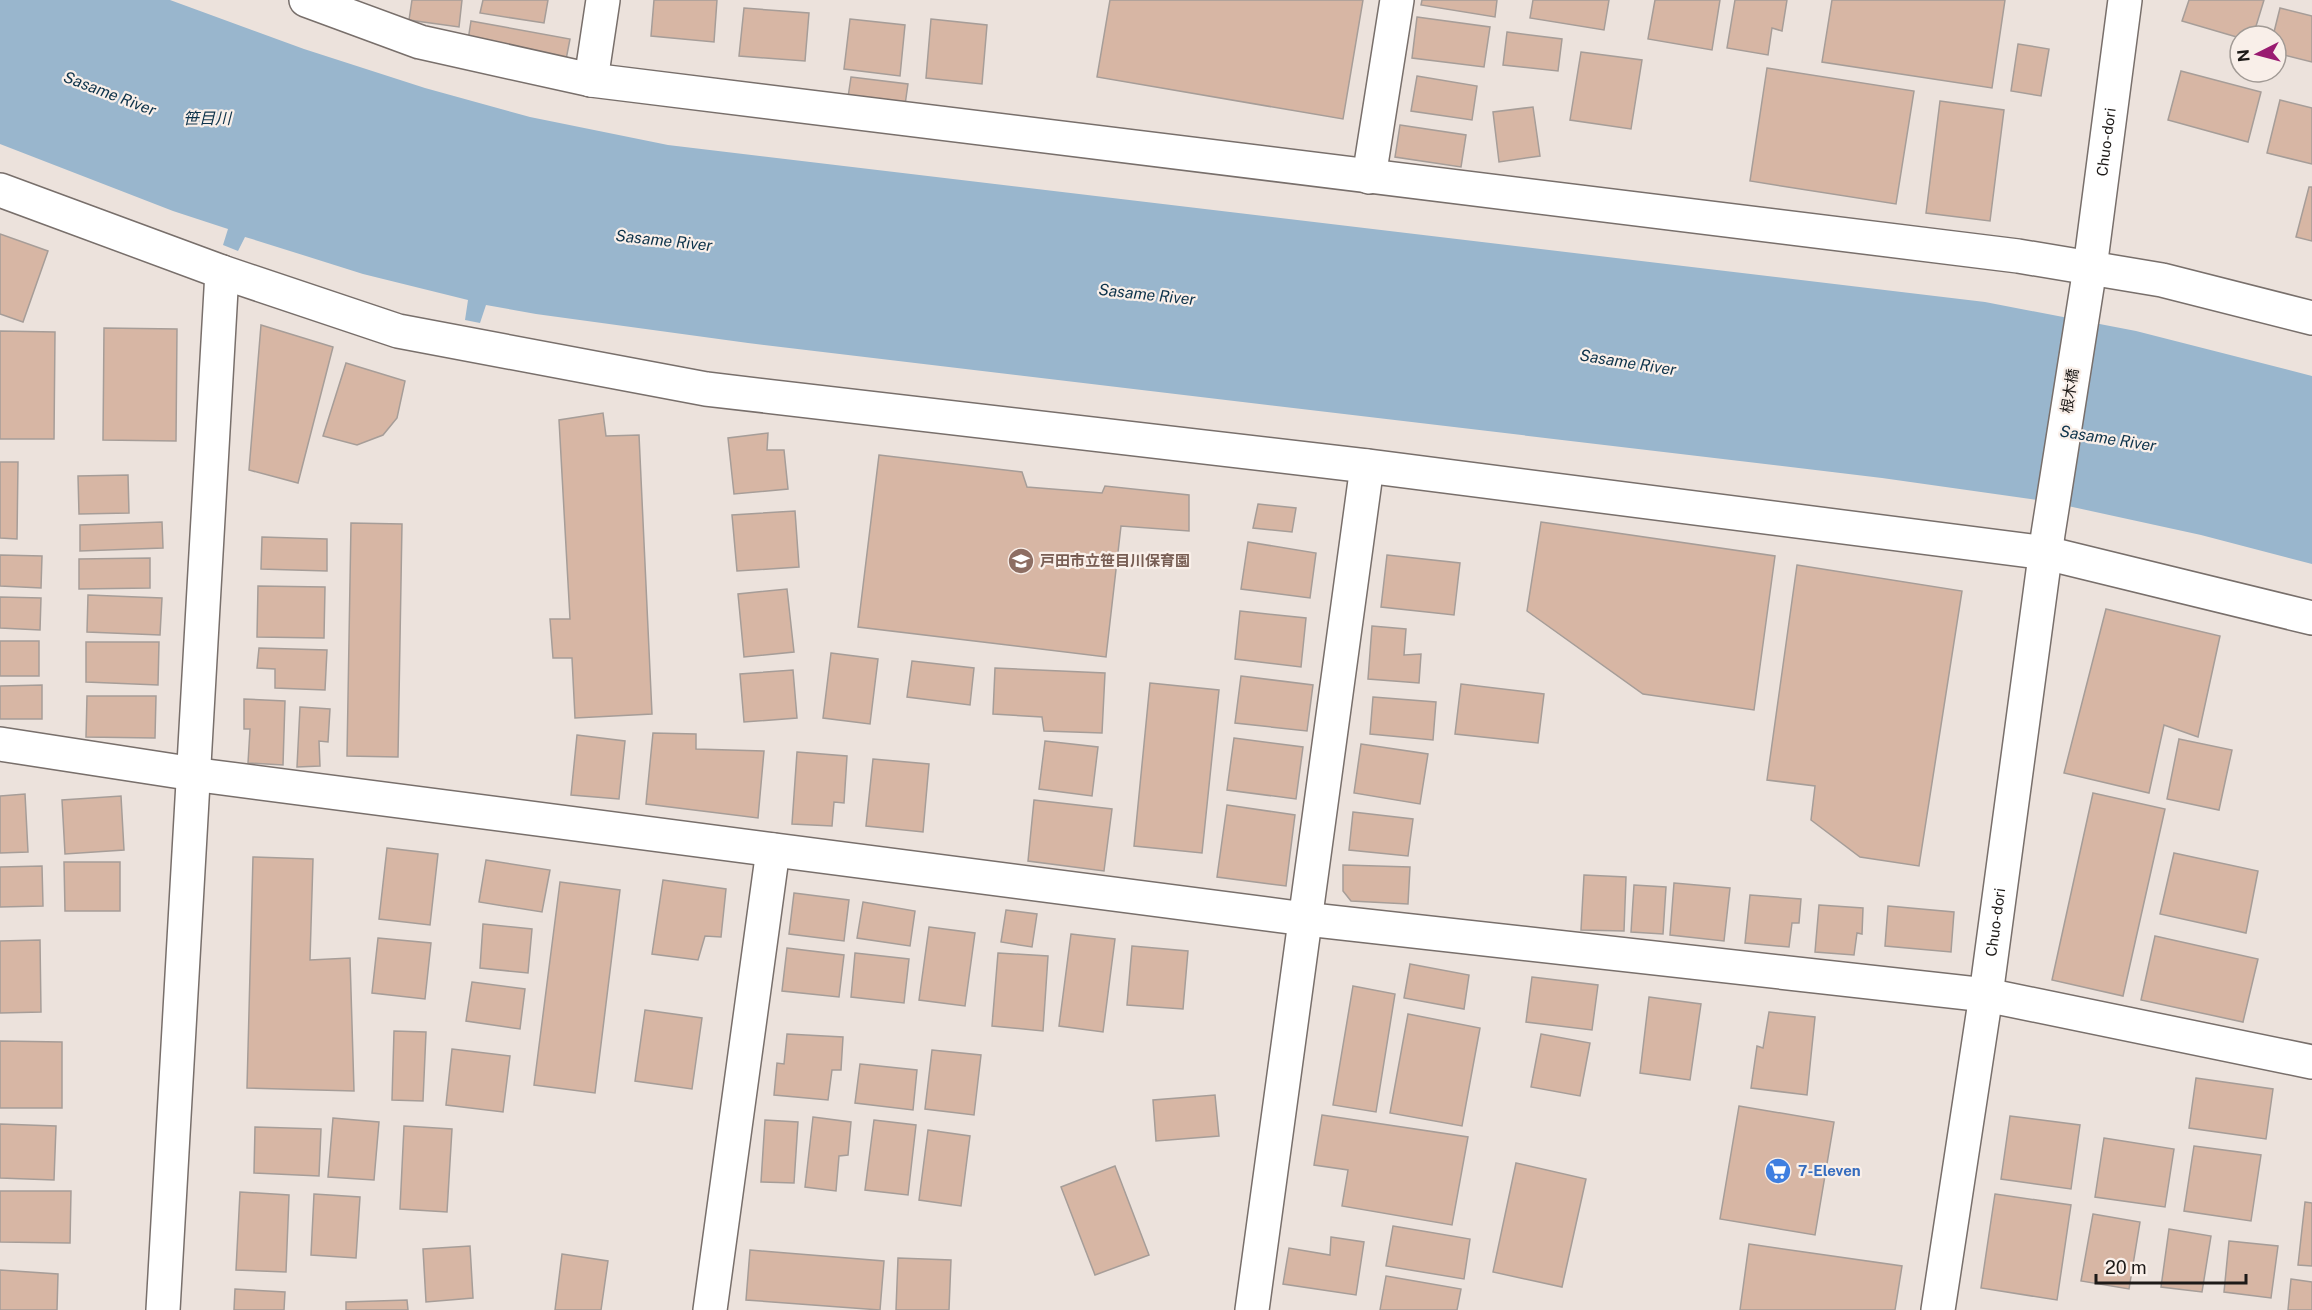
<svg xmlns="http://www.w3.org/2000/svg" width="2312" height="1310" viewBox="0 0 2312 1310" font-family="'Public Sans','Noto Sans JP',sans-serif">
	<rect width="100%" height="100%" fill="#ece2dc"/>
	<path fill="#99b6cd" d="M0 0H170L304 49 425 88 530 117 668 145 1985 302 2136 331 2312 376V564L2201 535 2045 501 1882 478 748 343 536 314 486 305 480 323 465 320 468 300 363 274 252 239 245 237 238 251 223 245 228 229 173 211 0 144Z"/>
	<g fill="#d7b6a4" stroke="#a69d98" stroke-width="1.5">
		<path d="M412 0H462L459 27 409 20Z"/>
		<path d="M483 0H548L544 23 480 13Z"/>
		<path d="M654 0H717L714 42 651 36Z"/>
		<path d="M1110 0H1363L1343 119 1097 77Z"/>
		<path d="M1422 0H1497L1495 17 1421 5Z"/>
		<path d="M1533 0H1609L1604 30 1530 18Z"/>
		<path d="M1655 0H1720L1712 50 1648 39Z"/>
		<path d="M1735 0H1787L1782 31 1772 28 1768 55 1727 48Z"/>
		<path d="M1832 0H2005L1992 88 1822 62Z"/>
		<path d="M2189 0H2264L2253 36H2240V38L2182 21Z"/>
		<path d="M744 8 809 13 805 61 739 56Z"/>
		<path d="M2280 8 2312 16V62L2276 53V36H2273Z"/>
		<path d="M1417 17 1490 27 1484 67 1412 58Z"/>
		<path d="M850 19 905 25 900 76 844 69Z"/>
		<path d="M931 19 987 25 982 84 926 78Z"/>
		<path d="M471 21 570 39 565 65 467 47Z"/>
		<path d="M1507 32 1562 39 1558 71 1503 65Z"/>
		<path d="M2018 44 2049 49 2041 96 2011 91Z"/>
		<path d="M1581 52 1642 60 1631 129 1570 120Z"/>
		<path d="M1767 68 1914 91 1896 204 1750 181Z"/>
		<path d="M2181 71 2261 92 2248 142 2168 120Z"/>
		<path d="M1417 76 1477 86 1472 120 1411 111Z"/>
		<path d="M851 77 908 84 904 112 847 104Z"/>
		<path d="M2280 100 2312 108V164L2267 153Z"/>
		<path d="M1940 101 2004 110 1990 221 1926 213Z"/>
		<path d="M1533 107 1540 156 1499 162 1493 112Z"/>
		<path d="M1400 125 1466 135 1461 167 1395 157Z"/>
		<path d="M2309 187H2312V241L2296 237Z"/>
		<path d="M0 234 48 251 23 322 0 314Z"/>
		<path d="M261 325 333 347 298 483 249 470Z"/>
		<path d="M104 328 177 329 176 441 103 440Z"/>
		<path d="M0 331 55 332 54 439H0Z"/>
		<path d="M346 363 405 381 397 418 383 435 357 445 323 436Z"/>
		<path d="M603 413 606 436 639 435 652 714 575 718 572 658H553L550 619H570L559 420Z"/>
		<path d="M768 433 767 450H784L788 489 734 494 728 438Z"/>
		<path d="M879 455 1022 472 1027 487 1102 493 1105 486 1189 495V531L1121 526 1106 657 858 627Z"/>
		<path d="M0 462H18L17 539 0 538Z"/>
		<path d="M128 475 129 513 79 514 78 476Z"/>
		<path d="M1258 504 1296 508 1292 532 1253 528Z"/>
		<path d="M795 511 799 567 737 571 732 515Z"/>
		<path d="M162 522 163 548 80 551V525Z"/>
		<path d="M1541 522 1775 556 1754 710 1643 694 1527 611Z"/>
		<path d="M351 523 402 524 398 757 347 756Z"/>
		<path d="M262 537 327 539V571L261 569Z"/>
		<path d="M1248 542 1316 553 1310 598 1241 589Z"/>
		<path d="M0 555 42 556 41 588 0 586Z"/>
		<path d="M1387 555 1460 563 1454 615 1381 607Z"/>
		<path d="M150 558V588L79 589V559Z"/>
		<path d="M1797 565 1962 591 1919 866 1860 857 1811 820 1815 786 1767 780Z"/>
		<path d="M258 586 325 587 324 638 257 637Z"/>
		<path d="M787 589 794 652 744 657 738 594Z"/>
		<path d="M88 595 162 598 160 635 87 632Z"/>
		<path d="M0 597 41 598 40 630 0 628Z"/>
		<path d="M2106 609 2220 636 2198 737 2164 725 2149 793 2064 773Z"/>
		<path d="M1240 611 1306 618 1301 667 1235 659Z"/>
		<path d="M1372 626 1406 629 1404 655 1421 654 1419 683 1368 679Z"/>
		<rect x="0" y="641" width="39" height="35"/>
		<path d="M86 642H159L158 685 86 682Z"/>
		<path d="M259 648 327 650 325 690 275 688V669L257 668Z"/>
		<path d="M831 653 878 659 870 724 823 718Z"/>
		<path d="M912 661 974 668 970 705 907 697Z"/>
		<path d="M995 668 1105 673 1102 733 1044 731 1042 717 993 714Z"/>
		<path d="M793 670 797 718 744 722 740 674Z"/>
		<path d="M1241 676 1313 685 1307 731 1235 723Z"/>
		<path d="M1150 683 1219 690 1202 853 1134 846Z"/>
		<path d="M1461 684 1544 694 1538 743 1455 734Z"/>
		<path d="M42 685V719H0V686Z"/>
		<path d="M87 696H156L155 738 86 737Z"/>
		<path d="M1373 697 1436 702 1433 740 1370 734Z"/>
		<path d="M244 699 285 701 283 765 248 763 250 729H244Z"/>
		<path d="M300 707 330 709 328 742 319 741 320 766 297 767Z"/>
		<path d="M653 733 696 734V749L764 751 758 818 646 804Z"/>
		<path d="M577 735 625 741 619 799 571 795Z"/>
		<path d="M1234 738 1303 747 1296 799 1227 790Z"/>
		<path d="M2179 739 2232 750 2219 810 2167 799Z"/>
		<path d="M1045 741 1098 747 1092 796 1039 789Z"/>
		<path d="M1361 744 1428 754 1420 804 1354 793Z"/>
		<path d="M797 752 847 756 844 803 834 802 832 826 792 824Z"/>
		<path d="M873 759 929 764 923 832 866 826Z"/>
		<path d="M2093 793 2165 809 2123 996 2052 980Z"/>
		<path d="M25 794 28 852 0 853V796Z"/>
		<path d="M121 796 124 850 65 854 62 800Z"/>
		<path d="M1034 800 1112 809 1104 871 1028 861Z"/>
		<path d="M1227 805 1295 815 1286 886 1217 877Z"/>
		<path d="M1353 812 1413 819 1408 856 1349 850Z"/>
		<path d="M387 848 438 854 430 925 379 919Z"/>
		<path d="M2174 853 2258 871 2246 933 2160 914Z"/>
		<path d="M253 857 313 859 310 960 350 958 354 1091 247 1088Z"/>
		<path d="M486 860 550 870 542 912 479 902Z"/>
		<path d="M64 862H120V911H65Z"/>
		<path d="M1343 865 1410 867 1408 904 1351 901 1343 891Z"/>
		<path d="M42 866 43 906 0 907V867Z"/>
		<path d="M1584 875 1626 877 1624 931 1581 930Z"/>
		<path d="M663 880 726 889 721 937 705 936 698 960 652 954Z"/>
		<path d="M560 882 620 890 595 1093 534 1085Z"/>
		<path d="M1674 883 1730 888 1724 941 1670 935Z"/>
		<path d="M1634 885 1666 887 1663 934 1631 932Z"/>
		<path d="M794 893 849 900 844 941 789 934Z"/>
		<path d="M1750 895 1801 899 1799 923H1792L1789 947 1745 943Z"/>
		<path d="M863 902 915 911 910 946 857 938Z"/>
		<path d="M1819 905 1863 908 1862 934 1857 933 1854 955 1815 952Z"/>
		<path d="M1888 906 1954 912 1951 952 1885 946Z"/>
		<path d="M1006 910 1037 914 1032 947 1001 942Z"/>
		<path d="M483 924 532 929 528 973 480 968Z"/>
		<path d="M929 927 975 933 965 1006 919 1000Z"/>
		<path d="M1071 934 1115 939 1103 1032 1059 1026Z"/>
		<path d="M2155 936 2258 959 2243 1022 2141 1000Z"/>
		<path d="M378 938 431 943 425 999 372 993Z"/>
		<path d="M40 940 41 1012 0 1013V941Z"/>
		<path d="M1132 946 1188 951 1183 1009 1127 1005Z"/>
		<path d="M787 948 844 955 839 997 782 991Z"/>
		<path d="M855 953 909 959 904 1003 851 997Z"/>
		<path d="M998 953 1048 956 1043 1031 992 1026Z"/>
		<path d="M1410 964 1469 975 1464 1009 1404 998Z"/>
		<path d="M1532 977 1598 985 1592 1030 1526 1022Z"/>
		<path d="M472 982 525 989 520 1029 466 1021Z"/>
		<path d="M1353 986 1395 994 1376 1112 1333 1105Z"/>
		<path d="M1649 997 1701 1004 1690 1080 1640 1073Z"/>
		<path d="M645 1010 702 1018 692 1089 635 1081Z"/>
		<path d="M1769 1012 1815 1017 1807 1095 1751 1088 1757 1046 1763 1048Z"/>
		<path d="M1408 1014 1480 1028 1462 1126 1390 1113Z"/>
		<path d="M394 1031 426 1032 423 1101 392 1100Z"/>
		<path d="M787 1034 843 1037 841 1070H832L828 1100 774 1095 777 1063 784 1064Z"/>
		<path d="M1541 1034 1590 1043 1580 1096 1531 1087Z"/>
		<path d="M0 1041 62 1042V1108H0Z"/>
		<path d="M452 1049 510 1056 503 1112 446 1105Z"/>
		<path d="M932 1050 981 1055 974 1115 925 1109Z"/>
		<path d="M860 1064 917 1070 913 1110 855 1103Z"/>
		<path d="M2196 1078 2273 1089 2266 1139 2189 1128Z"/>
		<path d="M1215 1095 1219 1136 1156 1141 1153 1100Z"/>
		<path d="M1739 1106 1834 1122 1815 1235 1720 1219Z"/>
		<path d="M1322 1115 1468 1137 1452 1225 1342 1206 1348 1170 1314 1165Z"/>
		<path d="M2010 1116 2080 1125 2071 1189 2001 1179Z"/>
		<path d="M813 1117 851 1122 848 1155 839 1156 836 1191 805 1187Z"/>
		<path d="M333 1118 379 1122 374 1180 328 1177Z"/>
		<path d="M765 1120 798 1122 794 1183 761 1182Z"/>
		<path d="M874 1120 916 1125 908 1195 865 1190Z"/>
		<path d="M0 1124 56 1126 54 1180 0 1178Z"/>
		<path d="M404 1126 452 1129 447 1212 400 1209Z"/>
		<path d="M255 1127 321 1129 319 1176 254 1173Z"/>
		<path d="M928 1130 970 1136 961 1206 919 1200Z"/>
		<path d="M2104 1138 2174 1149 2165 1207 2095 1197Z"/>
		<path d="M2194 1146 2261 1155 2251 1221 2184 1211Z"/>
		<path d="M1516 1163 1586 1179 1562 1287 1493 1272Z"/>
		<path d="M1115 1166 1149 1255 1095 1275 1061 1187Z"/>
		<path d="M0 1191H71L70 1243 0 1242Z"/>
		<path d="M240 1192 289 1195 286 1272 236 1270Z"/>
		<path d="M314 1194 360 1197 356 1258 311 1255Z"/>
		<path d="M1995 1194 2071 1205 2057 1300 1981 1288Z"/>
		<path d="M2305 1202 2312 1203V1266L2298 1265Z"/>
		<path d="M2093 1214 2140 1222 2129 1289 2081 1281Z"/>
		<path d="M1393 1226 1470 1239 1464 1279 1386 1266Z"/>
		<path d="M2169 1229 2211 1236 2202 1292 2161 1287Z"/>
		<path d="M1331 1237 1364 1242 1356 1295 1283 1284 1289 1248 1330 1255Z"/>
		<path d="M2229 1241 2278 1246 2271 1298 2224 1292Z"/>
		<path d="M1749 1244 1902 1266 1895 1310H1740Z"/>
		<path d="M470 1246 473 1298 426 1302 423 1249Z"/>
		<path d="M750 1250 884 1261 880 1310 746 1300Z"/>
		<path d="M562 1254 608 1261 601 1310H555Z"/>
		<path d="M898 1258 951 1260 949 1310H896Z"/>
		<path d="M0 1270 58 1274 57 1310H0Z"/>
		<path d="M1386 1276 1461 1289 1457 1310H1380Z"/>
		<path d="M2291 1279 2312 1282V1310H2288Z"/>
		<path d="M235 1289 285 1292 284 1310H234Z"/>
		<path d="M407 1300 408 1310H346V1302Z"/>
	</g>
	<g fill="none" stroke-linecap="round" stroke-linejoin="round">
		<g stroke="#786f6b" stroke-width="36">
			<g id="minor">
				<path d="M306 0 420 42 591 80 2018 256 2162 280 2312 318"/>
				<path d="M591 80 603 0"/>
				<path d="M1369 177 1397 0"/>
				<path d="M0 190 222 272 398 331 706 389 1367 466 2046 553 2312 618"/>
				<path d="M0 744 207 776 1305 919 1986 995 2312 1062"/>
				<path d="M163 1310 222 272"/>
				<path d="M710 1310 773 850"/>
				<path d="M1252 1310 1367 466"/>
				<path id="s1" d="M1938 1310 1986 995 2048 534 2090 268 2125 0"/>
			</g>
		</g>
		<use href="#minor" stroke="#fff" stroke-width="33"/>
	</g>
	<defs>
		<g id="school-disc" transform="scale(1.35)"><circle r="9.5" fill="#8d6e63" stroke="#f9efe9"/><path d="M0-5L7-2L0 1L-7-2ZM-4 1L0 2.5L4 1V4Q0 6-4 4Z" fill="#fff"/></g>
		<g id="supermarket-disc" transform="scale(1.35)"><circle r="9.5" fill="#3f7fe0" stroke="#f9efe9"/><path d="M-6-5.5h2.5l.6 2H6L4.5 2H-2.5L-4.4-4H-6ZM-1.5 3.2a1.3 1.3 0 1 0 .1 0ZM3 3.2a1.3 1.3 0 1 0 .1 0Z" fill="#fff"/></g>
	</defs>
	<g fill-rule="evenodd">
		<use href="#school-disc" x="1021" y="561"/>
		<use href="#supermarket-disc" x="1778" y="1171"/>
	</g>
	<g text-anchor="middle" stroke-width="4.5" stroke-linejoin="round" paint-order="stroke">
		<g font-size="15" fill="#1d1a18" stroke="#f9efe9">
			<text dy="5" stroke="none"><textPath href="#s1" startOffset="1180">Chuo-dori</textPath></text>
			<text transform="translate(2070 391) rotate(-81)" y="5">根木橋</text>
			<text dy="5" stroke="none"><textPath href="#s1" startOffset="392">Chuo-dori</textPath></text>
		</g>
		<g font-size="15" font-weight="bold" fill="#785e54" stroke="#f9efe9" text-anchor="start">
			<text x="1040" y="566">戸田市立笹目川保育園</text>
		</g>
		<g font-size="15" font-weight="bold" fill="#366cbe" stroke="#f9efe9" text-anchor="start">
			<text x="1798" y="1176">7-Eleven</text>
		</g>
		<g font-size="16" font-style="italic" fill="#0c324a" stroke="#f9efe9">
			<text transform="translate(110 93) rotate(21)" y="6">Sasame River</text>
			<text x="207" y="124">笹目川</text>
			<text transform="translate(664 240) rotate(6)" y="6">Sasame River</text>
			<text transform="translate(1147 294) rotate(6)" y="6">Sasame River</text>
			<text transform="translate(1628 362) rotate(9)" y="6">Sasame River</text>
			<text transform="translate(2108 438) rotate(9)" y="6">Sasame River</text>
		</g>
	</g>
	<g transform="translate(2258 54) rotate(264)"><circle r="28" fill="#f9efe9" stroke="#a19a95" stroke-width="1.5"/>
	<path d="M0-4.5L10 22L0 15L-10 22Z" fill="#9a1b71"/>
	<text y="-9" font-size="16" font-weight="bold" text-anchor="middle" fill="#1d1a18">N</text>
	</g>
	<path d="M2096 1274v9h150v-9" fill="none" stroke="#1d1a18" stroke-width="3"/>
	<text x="2105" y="1274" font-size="18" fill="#1d1a18" stroke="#f9efe9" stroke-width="4.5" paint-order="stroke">20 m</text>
</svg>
